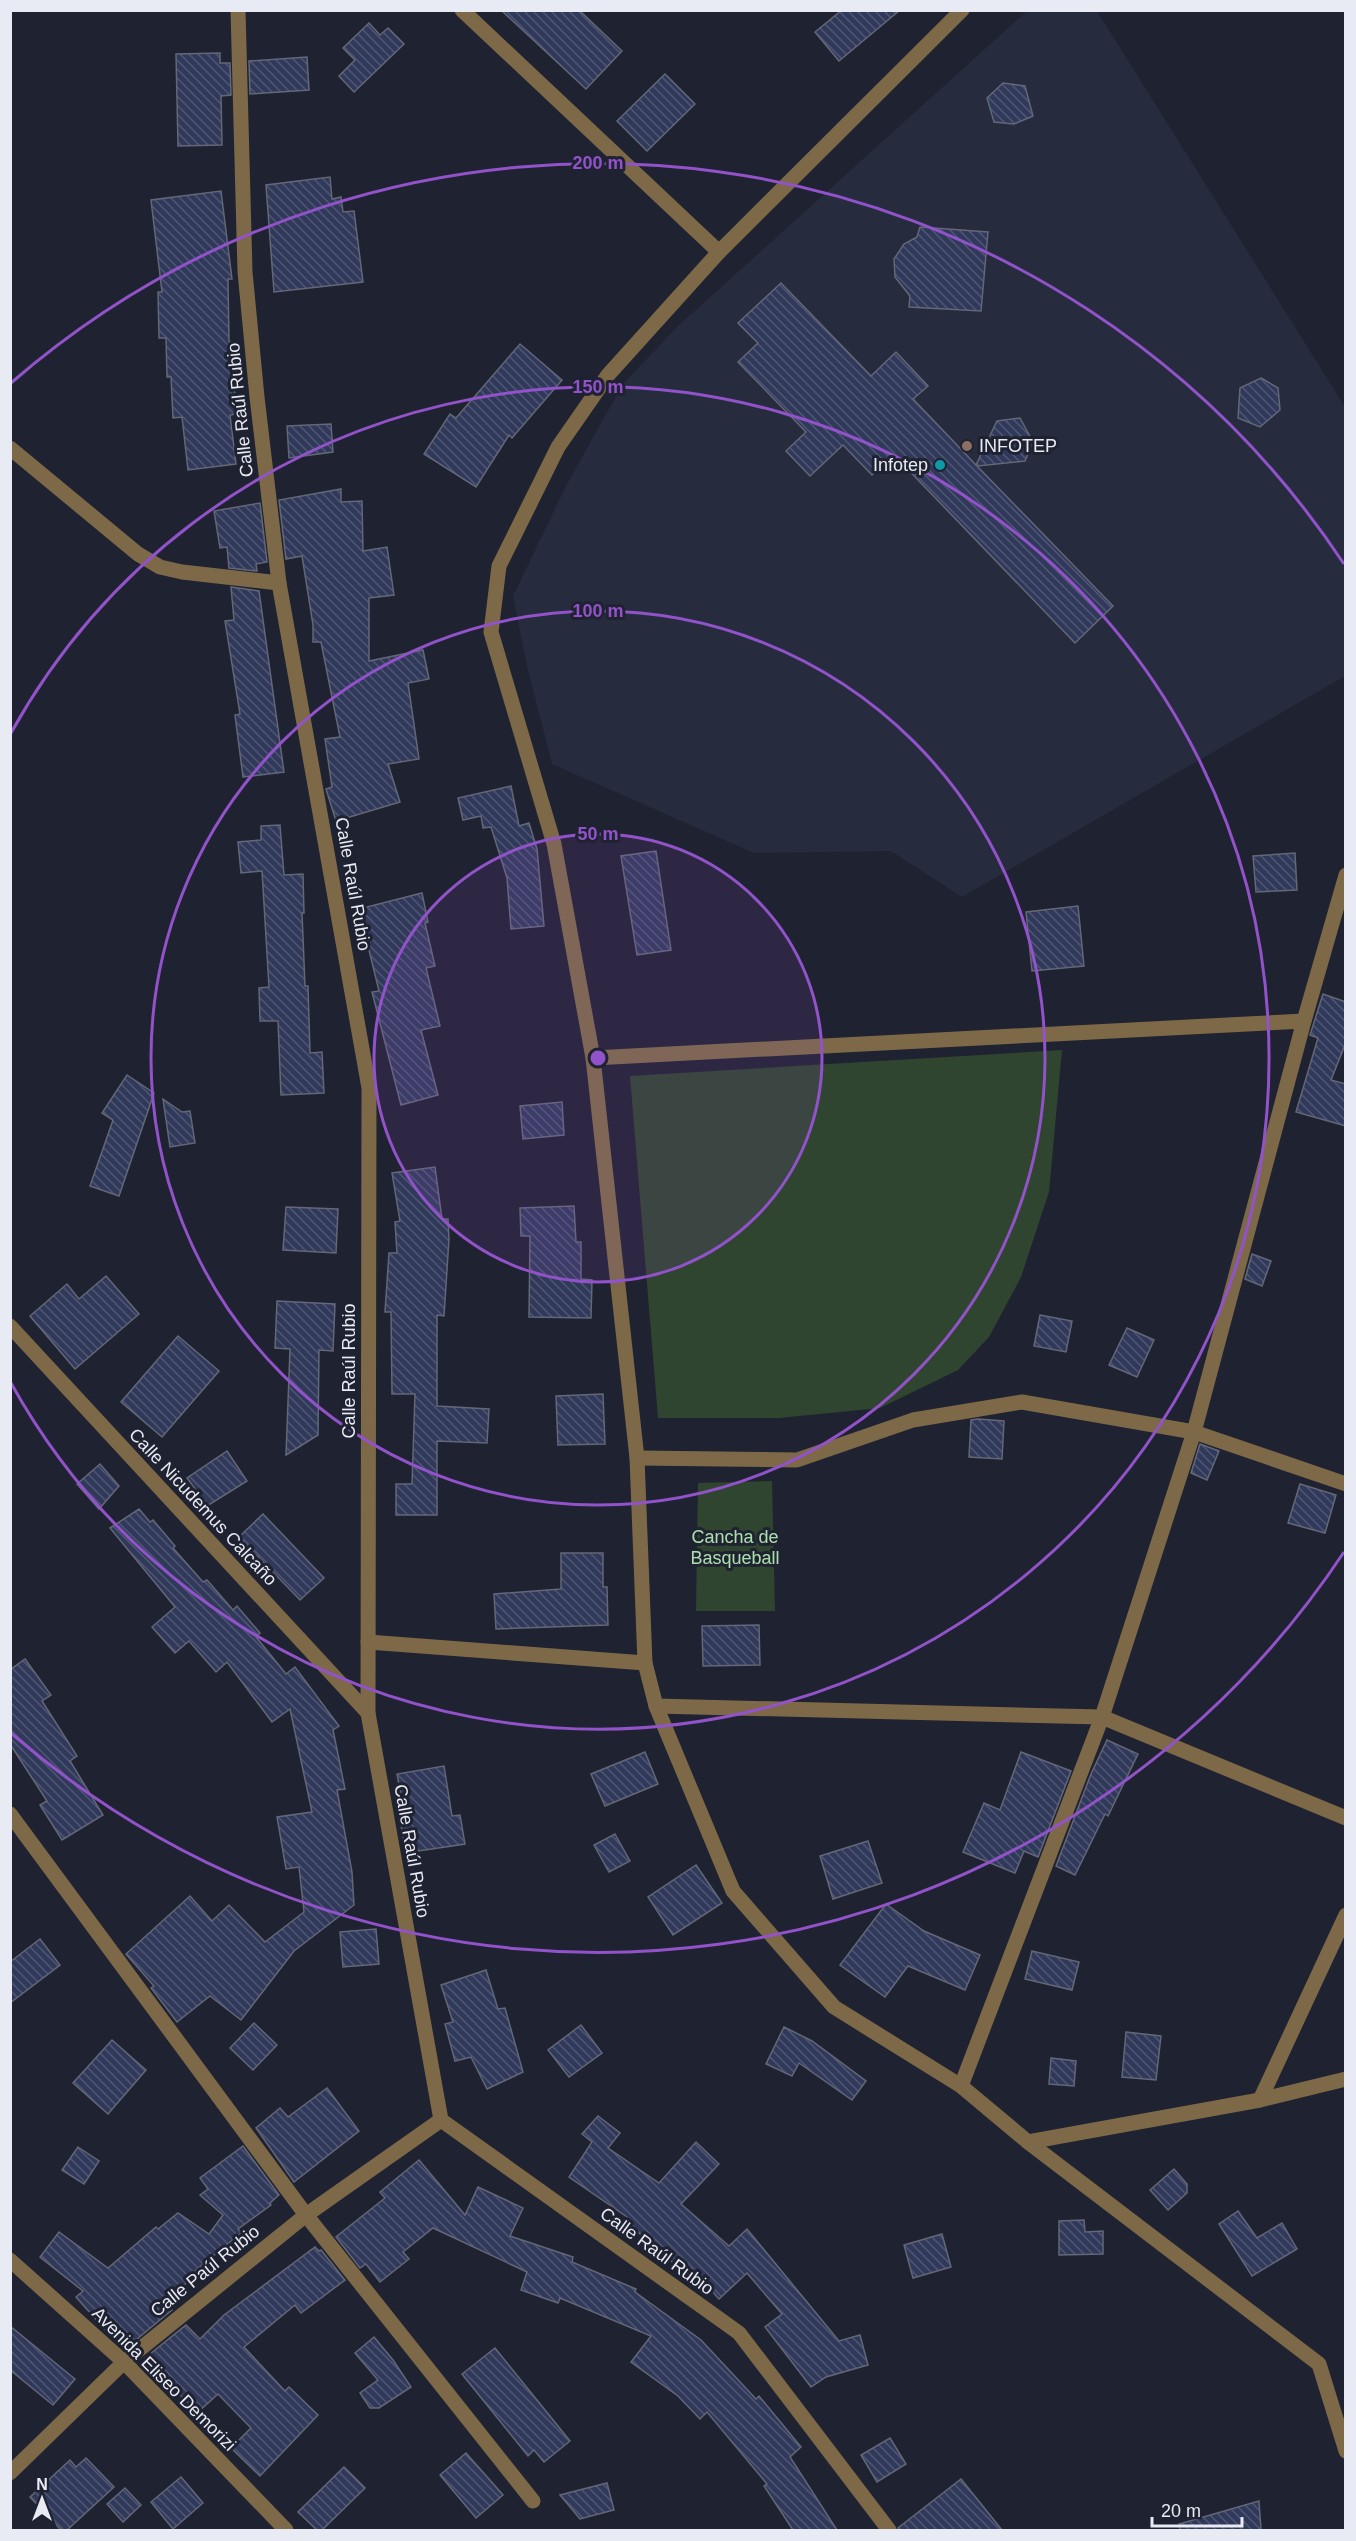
<svg xmlns="http://www.w3.org/2000/svg" width="1356" height="2541" viewBox="0 0 1356 2541" font-family="Arial,sans-serif">
	<defs>
		<pattern id="building-back-hatch" width="6" height="6" patternUnits="userSpaceOnUse" patternTransform="scale(1.5)"><rect width="6" height="6" fill="#31395b"/><path d="M-1 5l2 2M0 0l6 6M5-1l2 2" fill="none" stroke="#4f5673"/></pattern>
	</defs>
	<rect width="100%" height="100%" fill="#1f2230"/>
	<path fill="#262b3e" d="M1027 11H1097L1345 407V676L962 897 891 851 754 853 552 764 527 666 513 596 567 484 623 384 678 326Z"/>
	<g fill="#2f452f">
		<path d="M1062 1050 1049 1192 1021 1277 989 1337 958 1370 880 1408 779 1418H658L630 1076Z"/>
		<path d="M772 1481 775 1611H696L698 1483Z"/>
	</g>
	<g fill="url(#building-back-hatch)" stroke="#636777" stroke-width="1.5">
		<path d="M501 10H579L622 51 586 89Z"/>
		<path d="M842 10H900L839 61 815 32Z"/>
		<path d="M369 23 380 35 388 28 404 44 354 92 339 76 355 60 343 48Z"/>
		<path d="M220 53V63H230L231 95 221 96 222 145 178 146 176 54Z"/>
		<path d="M307 57 309 90 250 94 249 61Z"/>
		<path d="M665 74 695 104 647 151 617 121Z"/>
		<path d="M1003 83 1025 86 1033 116 1014 124 994 122 987 98Z"/>
		<path d="M330 177 332 199 341 197 343 212 354 211 363 282 274 292 266 185Z"/>
		<path d="M221 191 232 279H228L229 342H232L236 414 230 415 236 464 188 470 182 417 173 418 171 377H167L166 338H159L158 292H162L151 200Z"/>
		<path d="M920 227 988 232 981 311 909 307 910 296 895 277 894 259 904 244 917 237Z"/>
		<path d="M781 283 871 376 896 352 928 386 913 399 976 465 997 421 1020 418 1033 442 1025 461 977 466 1113 606 1075 643 894 455 872 475 843 445 810 476 786 451 806 432 738 362 758 343 738 323Z"/>
		<path d="M520 344 562 380 512 438 509 435 476 487 424 454 450 414 456 418Z"/>
		<path d="M1261 378 1278 388 1280 410 1260 427 1238 418 1240 388Z"/>
		<path d="M331 424 333 452 289 458 287 426Z"/>
		<path d="M341 489V502L362 501 363 551 387 547 394 595 369 598V661L423 650 429 679 408 683 419 759 388 764 400 802 336 821 326 789 332 787 325 739 340 737 321 642H313V625L302 556 286 559 279 500Z"/>
		<path d="M260 503 267 562 256 564 257 571 229 568 227 547 220 548 214 511Z"/>
		<path d="M231 587 259 591 284 772 243 777 235 715 240 714 225 621 234 620Z"/>
		<path d="M511 786 519 826 529 823 537 849 544 926 511 929 507 878 491 827 483 828 481 816 463 820 458 798Z"/>
		<path d="M280 825 284 875 303 874 304 913H302L305 986H308L310 1053 322 1052 324 1093 281 1095 278 1021H260L259 988 269 987 262 871 241 873 238 842 261 840V826Z"/>
		<path d="M656 851 671 950 637 955 621 856Z"/>
		<path d="M1295 853 1297 890 1256 892 1253 856Z"/>
		<path d="M422 893 428 922 425 923 435 966 426 968 440 1026 421 1030 438 1095 401 1105 372 992 379 991 359 909Z"/>
		<path d="M1078 906 1084 966 1032 971 1026 912Z"/>
		<path d="M1323 994 1346 1002V1042L1331 1080 1346 1084V1126L1296 1112 1318 1038 1310 1035Z"/>
		<path d="M127 1075 154 1093 119 1196 90 1186 113 1120 102 1113Z"/>
		<path d="M163 1099 182 1112 190 1111 195 1143 170 1147Z"/>
		<path d="M562 1102 564 1135 523 1139 520 1106Z"/>
		<path d="M435 1167 442 1219H448L449 1239 444 1316 437 1315V1406L489 1409 487 1443 437 1441V1515H396V1484H412L415 1394H392L391 1312H385L389 1253H397L395 1222 400 1221 392 1173Z"/>
		<path d="M574 1206 576 1242H581V1279L592 1280 591 1318 529 1317 530 1236H521L520 1208Z"/>
		<path d="M286 1207 338 1209 336 1253 283 1250Z"/>
		<path d="M1252 1254 1271 1261 1262 1286 1245 1279Z"/>
		<path d="M106 1276 139 1314 75 1369 30 1316 67 1284 79 1299Z"/>
		<path d="M277 1301 335 1304 333 1351 319 1350 318 1435 286 1455 290 1349 275 1348Z"/>
		<path d="M1040 1315 1072 1321 1066 1352 1034 1346Z"/>
		<path d="M1127 1328 1154 1340 1137 1377 1109 1365Z"/>
		<path d="M178 1336 219 1371 162 1437 121 1402Z"/>
		<path d="M603 1394 605 1444 558 1445 556 1396Z"/>
		<path d="M978 1419 1004 1421 1002 1459 969 1457 971 1420Z"/>
		<path d="M1200 1444 1219 1451 1207 1480 1191 1473Z"/>
		<path d="M227 1451 247 1481 207 1506 187 1478Z"/>
		<path d="M100 1464 119 1486 99 1509 77 1484Z"/>
		<path d="M1300 1484 1336 1495 1325 1533 1288 1523Z"/>
		<path d="M139 1509 150 1522 153 1520 175 1546 173 1548 203 1582 207 1580 233 1610 237 1606 260 1633 256 1637 286 1674 295 1667 339 1726 333 1730 345 1789 337 1790 352 1872 354 1905 294 1951 241 2020 210 1996 177 2022 151 1988 154 1986 126 1954 190 1896 212 1921 229 1905 265 1942 304 1912 299 1867 286 1869 277 1817 312 1812 290 1709 272 1722 227 1662 216 1672 189 1641 175 1653 152 1627 175 1607 110 1528Z"/>
		<path d="M263 1514 324 1578 300 1600 239 1537Z"/>
		<path d="M561 1553H603V1587H607L608 1625 496 1629 494 1594 561 1589Z"/>
		<path d="M759 1625 760 1665 703 1666 702 1626Z"/>
		<path d="M25 1659 51 1695 42 1701 77 1756 70 1761 103 1815 62 1840 40 1805 47 1801 10 1744V1670Z"/>
		<path d="M1107 1740 1138 1754 1108 1816 1105 1814 1075 1875 1056 1866 1091 1774Z"/>
		<path d="M645 1752 658 1784 605 1806 591 1774Z"/>
		<path d="M1021 1752 1071 1771 1038 1857 1024 1851 1015 1873 963 1852 984 1803 1000 1810Z"/>
		<path d="M444 1766 452 1816 460 1815 465 1844 405 1853 401 1824 406 1823 397 1774Z"/>
		<path d="M615 1834 630 1861 609 1872 594 1845Z"/>
		<path d="M868 1841 882 1883 833 1899 820 1856Z"/>
		<path d="M696 1865 722 1903 673 1935 648 1897Z"/>
		<path d="M886 1904 924 1931 980 1955 965 1990 908 1966 885 1997 840 1965Z"/>
		<path d="M376 1929 379 1964 343 1967 340 1932Z"/>
		<path d="M40 1939 60 1965 10 2003V1962Z"/>
		<path d="M1032 1951 1079 1962 1072 1990 1025 1979Z"/>
		<path d="M486 1970 498 2009 505 2008 523 2072 487 2089 471 2057 455 2061 445 2024 453 2022 441 1985Z"/>
		<path d="M254 2023 277 2045 253 2070 230 2048Z"/>
		<path d="M581 2025 602 2053 569 2077 548 2050Z"/>
		<path d="M784 2027 812 2041 866 2081 852 2100 799 2063 792 2076 766 2064Z"/>
		<path d="M1126 2032 1161 2036 1156 2080 1122 2077Z"/>
		<path d="M112 2040 146 2070 108 2114 73 2083Z"/>
		<path d="M1051 2058 1076 2061 1074 2086 1049 2084Z"/>
		<path d="M327 2088 359 2131 294 2182 256 2128 280 2108 288 2117Z"/>
		<path d="M598 2116 620 2133 608 2148 659 2183 696 2142 719 2164 681 2204 729 2246 747 2229 839 2341 860 2335 868 2365 826 2377 811 2387 765 2327 782 2314 747 2273 719 2299 691 2268 686 2274 624 2220 627 2217 569 2177 592 2142 582 2134Z"/>
		<path d="M243 2146 279 2195 270 2203 271 2205 238 2229 241 2233 195 2271 197 2274 164 2302 172 2310 131 2344 124 2336 117 2343 76 2297 83 2291 40 2257 59 2232 108 2268 156 2227 158 2229 178 2213 209 2234 223 2215 200 2195 208 2189 200 2178Z"/>
		<path d="M78 2147 99 2161 84 2184 62 2170Z"/>
		<path d="M419 2160 465 2215 478 2187 523 2208 510 2236 573 2257 572 2262 636 2289 635 2292 701 2340 756 2399 759 2396 801 2447 790 2457 837 2530H793L764 2486 767 2484 707 2412 700 2419 678 2396 631 2362 651 2336 560 2298 558 2303 521 2290 527 2272 433 2228 403 2252 409 2259 380 2282 366 2264 360 2268 336 2237 385 2198 380 2192Z"/>
		<path d="M1174 2169 1187 2184V2193L1168 2210 1150 2190Z"/>
		<path d="M1238 2211 1257 2238 1282 2223 1297 2249 1252 2276 1219 2224Z"/>
		<path d="M1084 2220 1085 2232 1103 2231V2254L1059 2255V2221Z"/>
		<path d="M942 2234 951 2267 913 2278 904 2245Z"/>
		<path d="M315 2247 319 2251 321 2250 345 2280 301 2313 295 2305 244 2347 285 2391 289 2387 318 2415 260 2476 231 2448 251 2428 218 2394 197 2413 145 2358 186 2325 200 2339 224 2315Z"/>
		<path d="M10 2326 75 2379 53 2405 10 2370Z"/>
		<path d="M374 2337 393 2360 411 2387 379 2408H370L360 2393 378 2380 355 2353Z"/>
		<path d="M495 2348 570 2441 544 2462 534 2450 528 2456 462 2374Z"/>
		<path d="M890 2438 906 2464 877 2482 861 2455Z"/>
		<path d="M466 2453 503 2495 476 2518 440 2475Z"/>
		<path d="M86 2458 114 2487 67 2530H61L30 2497 70 2460 76 2467Z"/>
		<path d="M344 2467 365 2488 322 2530H317L298 2512Z"/>
		<path d="M181 2477 203 2503 173 2529 151 2502Z"/>
		<path d="M961 2479 1002 2530H899L898 2528Z"/>
		<path d="M607 2483 614 2510 580 2519 560 2495Z"/>
		<path d="M125 2488 141 2505 123 2522 107 2504Z"/>
		<path d="M1259 2501 1261 2530H1180L1179 2524Z"/>
	</g>
	<g fill="none" stroke-linecap="round" stroke-linejoin="round">
		<g stroke="#7d6947" stroke-width="15">
			<path d="M238 10 245 272 257 397 279 583 369 1088 368 1713 441 2120 739 2333 889 2530"/>
			<path d="M462 10 719 252"/>
			<path d="M962 10 719 252 608 375 558 447 499 566 491 632 554 844 593 1058 637 1458 645 1663 656 1706 733 1891 834 2007 961 2086 1028 2142 1260 2100 1346 2079"/>
			<path d="M10 448 138 554 160 567 182 572 279 583"/>
			<path d="M1304 1021 1346 875"/>
			<path d="M593 1058 1304 1021 1194 1432 1102 1717 961 2086"/>
			<path d="M10 1326 368 1713"/>
			<path d="M637 1458 797 1460 913 1420 1022 1402 1194 1432 1346 1484"/>
			<path d="M368 1642 645 1663"/>
			<path d="M656 1706 1102 1717 1346 1818"/>
			<path d="M10 1814 306 2215 533 2501"/>
			<path d="M1260 2100 1346 1915"/>
			<path d="M1028 2142 1319 2364 1346 2451"/>
			<path d="M10 2260 124 2362 286 2530"/>
			<path d="M10 2473 124 2362 306 2215 441 2120"/>
		</g>
	</g>
	<circle cx="598" cy="1058" r="224" fill="#9152ca" fill-opacity=".12"/>
	<g fill="none" stroke="#9152ca" stroke-width="3">
		<circle cx="598" cy="1058" r="224"/>
		<circle cx="598" cy="1058" r="447"/>
		<path d="M11 733A671 671 0 1 1 11 1383"/>
		<path d="M1344 1552A895 895 0 0 1 11 1733M11 383A895 895 0 0 1 1344 564"/>
	</g>
	<circle fill="#8d6e63" stroke="#1f2230" stroke-width="2" cx="967" cy="446" r="6"/>
	<circle fill="#0f9aa8" stroke="#1f2230" stroke-width="2" cx="940" cy="465" r="6"/>
	<g text-anchor="middle" stroke-width="6" stroke-linejoin="round" paint-order="stroke">
		<g font-size="18" fill="#e8eaf4" stroke="#1f2230">
			<text transform="translate(240 410) rotate(-96)" y="6">Calle Raúl Rubio</text>
			<text transform="translate(353 884) rotate(80)" y="6">Calle Raúl Rubio</text>
			<text transform="translate(349 1371) rotate(-90)" y="6">Calle Raúl Rubio</text>
			<text transform="translate(203 1507) rotate(47)" y="6">Calle Nicudemus Calcaño</text>
			<text transform="translate(412 1851) rotate(80)" y="6">Calle Raúl Rubio</text>
			<text transform="translate(657 2251) rotate(36)" y="6">Calle Raúl Rubio</text>
			<text transform="translate(205 2271) rotate(-39)" y="6">Calle Paúl Rubio</text>
			<text transform="translate(164 2379) rotate(45)" y="6">Avenida Eliseo Demorizi</text>
		</g>
		<g font-size="18" fill="#e8eaf4" stroke="#1f2230" text-anchor="start">
			<text x="979" y="452">INFOTEP</text>
			<text x="928" y="471" text-anchor="end">Infotep</text>
		</g>
		<g font-size="18" fill="#abe0ac" stroke="#1f2230">
			<text x="735" y="1543">Cancha de<tspan x="735" dy="21">Basqueball</tspan></text>
		</g>
	</g>
	<circle cx="598" cy="1058" r="9" fill="#9152ca" stroke="#1f2230" stroke-width="3"/>
	<g font-size="18" text-anchor="middle" font-weight="bold" fill="#9152ca" stroke="#1f2230" stroke-width="6" stroke-linejoin="round" paint-order="stroke">
		<text x="598" y="169">200 m</text>
		<text x="598" y="393">150 m</text>
		<text x="598" y="617">100 m</text>
		<text x="598" y="840">50 m</text>
	</g>
	<rect width="1356" height="2541" fill="none" stroke="#e8eaf4" stroke-width="24"/>
	<g transform="translate(42 2499)" stroke="#1f2230" stroke-width="4.5" paint-order="stroke">
	<path d="M0-4.5L10 22L0 15L-10 22Z" fill="#e8eaf4"/>
	<text y="-9" font-size="16" font-weight="bold" text-anchor="middle" fill="#e8eaf4">N</text>
	</g>
	<path d="M1152 2517v9h90v-9" fill="none" stroke="#e8eaf4" stroke-width="3"/>
	<text x="1161" y="2517" font-size="18" fill="#e8eaf4" stroke="#1f2230" stroke-width="4.5" paint-order="stroke">20 m</text>
</svg>
